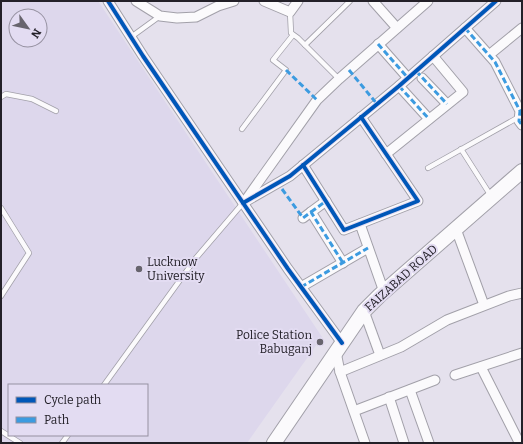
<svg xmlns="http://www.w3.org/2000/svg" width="523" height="444" viewBox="0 0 523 444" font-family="Bitter,serif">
	<rect width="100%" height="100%" fill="#e5e1ed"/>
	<path fill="#ddd7ec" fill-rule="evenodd" d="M1 1H98L322 337 247 443H1ZM16 16H40V40H16ZM9 385H147V435H9Z"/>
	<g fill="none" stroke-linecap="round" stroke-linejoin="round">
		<g stroke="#a2a0a9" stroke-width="6">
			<g id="lane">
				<path d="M290 12 291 33 298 38 339 79"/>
				<path d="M131 37 160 16"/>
				<path d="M305 45 350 1"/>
				<path d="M1 97 6 94 32 99 56 111"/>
				<path d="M242 129 286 70 273 60 293 35"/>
				<path d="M461 149 491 196"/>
				<path d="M428 168 519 117"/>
				<path d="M1 208 29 253 1 296"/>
				<path d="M104 385 196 258 243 203"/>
				<path d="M1 431 20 443"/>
				<path d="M62 443 68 435"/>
			</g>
		</g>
		<g stroke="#a2a0a9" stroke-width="11">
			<g id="street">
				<path d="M108 1 143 56 288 269 342 343"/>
				<path d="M136 1 160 16 177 18 196 17 218 6 234 1"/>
				<path d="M264 1 290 12 298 1"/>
				<path d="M373 1 397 28"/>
				<path d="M465 28 495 62 520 111 519 121 522 125"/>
				<path d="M378 44 408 78"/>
				<path d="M489 55 522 28"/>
				<path d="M422 78 447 104"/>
				<path d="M399 86 429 119"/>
				<path d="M386 154 463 92 433 56"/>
				<path d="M303 165 344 230 418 201 361 117"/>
				<path d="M245 201 317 100 339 79 428 1"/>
				<path d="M243 203 290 176 399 86 496 1"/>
				<path d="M311 212 326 201"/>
				<path d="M303 218 311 212 343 263"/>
				<path d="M360 224 384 292"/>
				<path d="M456 229 484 305"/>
				<path d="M301 287 368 248"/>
				<path d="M364 311 380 355"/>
				<path d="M336 352 340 372 365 443"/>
				<path d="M481 367 519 442"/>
				<path d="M340 372 401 347 447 320 509 296 522 293"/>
				<path d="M455 375 522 353"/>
				<path d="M410 390 429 443"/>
				<path d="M389 397 404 443"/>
				<path d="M354 411 435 380"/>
			</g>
		</g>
		<g stroke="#a2a0a9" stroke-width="16">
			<path id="primary" d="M274 443 364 311 380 295 522 171"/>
		</g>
		<use href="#lane" stroke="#fbfafc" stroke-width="4.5"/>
		<use href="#street" stroke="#fbfafc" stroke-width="9"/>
		<use href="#primary" stroke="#fbfafc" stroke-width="14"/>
		<g stroke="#3c9be0" stroke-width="3" stroke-dasharray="6 3" stroke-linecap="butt">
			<path d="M465 28 495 62 520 111 519 121 522 125"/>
			<path d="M378 44 408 78"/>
			<path d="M286 70 317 100"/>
			<path d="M349 70 377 104"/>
			<path d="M416 71 447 104"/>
			<path d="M399 86 429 119"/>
			<path d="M282 189 303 218 311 212 343 263"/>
			<path d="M311 212 326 201"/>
			<path d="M301 287 368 248"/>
		</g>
		<g stroke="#e3dcf2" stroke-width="6">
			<g id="cycleway">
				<path d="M108 1 143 56 288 269 342 343"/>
				<path d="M303 165 344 230 418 201 361 117"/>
				<path d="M243 203 290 176 399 86 496 1"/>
			</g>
		</g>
		<use href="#cycleway" stroke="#0057b8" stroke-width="4"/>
	</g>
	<g fill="#67646d" stroke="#e3dcf2" stroke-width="1.5">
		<circle cx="139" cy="269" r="4"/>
		<circle cx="320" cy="342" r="4"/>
	</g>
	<g text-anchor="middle" stroke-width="4" stroke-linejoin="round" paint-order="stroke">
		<g font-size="12" fill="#232028" stroke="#e3dcf2" text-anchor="start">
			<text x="147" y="266">Lucknow<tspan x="147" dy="14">University</tspan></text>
			<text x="312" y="339" text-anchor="end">Police Station<tspan x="312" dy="14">Babuganj</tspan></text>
		</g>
		<g font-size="12" fill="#232028" stroke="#e3dcf2">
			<text transform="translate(401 278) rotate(-42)" y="4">FAIZABAD ROAD</text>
		</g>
	</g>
	<rect width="523" height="444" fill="none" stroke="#232028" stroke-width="4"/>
	<rect x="8" y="384" width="140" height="52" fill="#e3dcf2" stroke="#9691a1"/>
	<rect x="16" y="397" width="20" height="6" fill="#0057b8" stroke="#9691a1"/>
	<text x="44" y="404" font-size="12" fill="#232028">Cycle path</text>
	<rect x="16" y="417" width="20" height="6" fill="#3c9be0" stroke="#9691a1"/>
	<text x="44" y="424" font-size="12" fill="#232028">Path</text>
	<g transform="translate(28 28) rotate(123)"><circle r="19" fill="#e3dcf2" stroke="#9691a1"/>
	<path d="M0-3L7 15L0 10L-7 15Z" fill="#67646d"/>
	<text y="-6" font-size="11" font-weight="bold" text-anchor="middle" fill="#232028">N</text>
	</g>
</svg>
